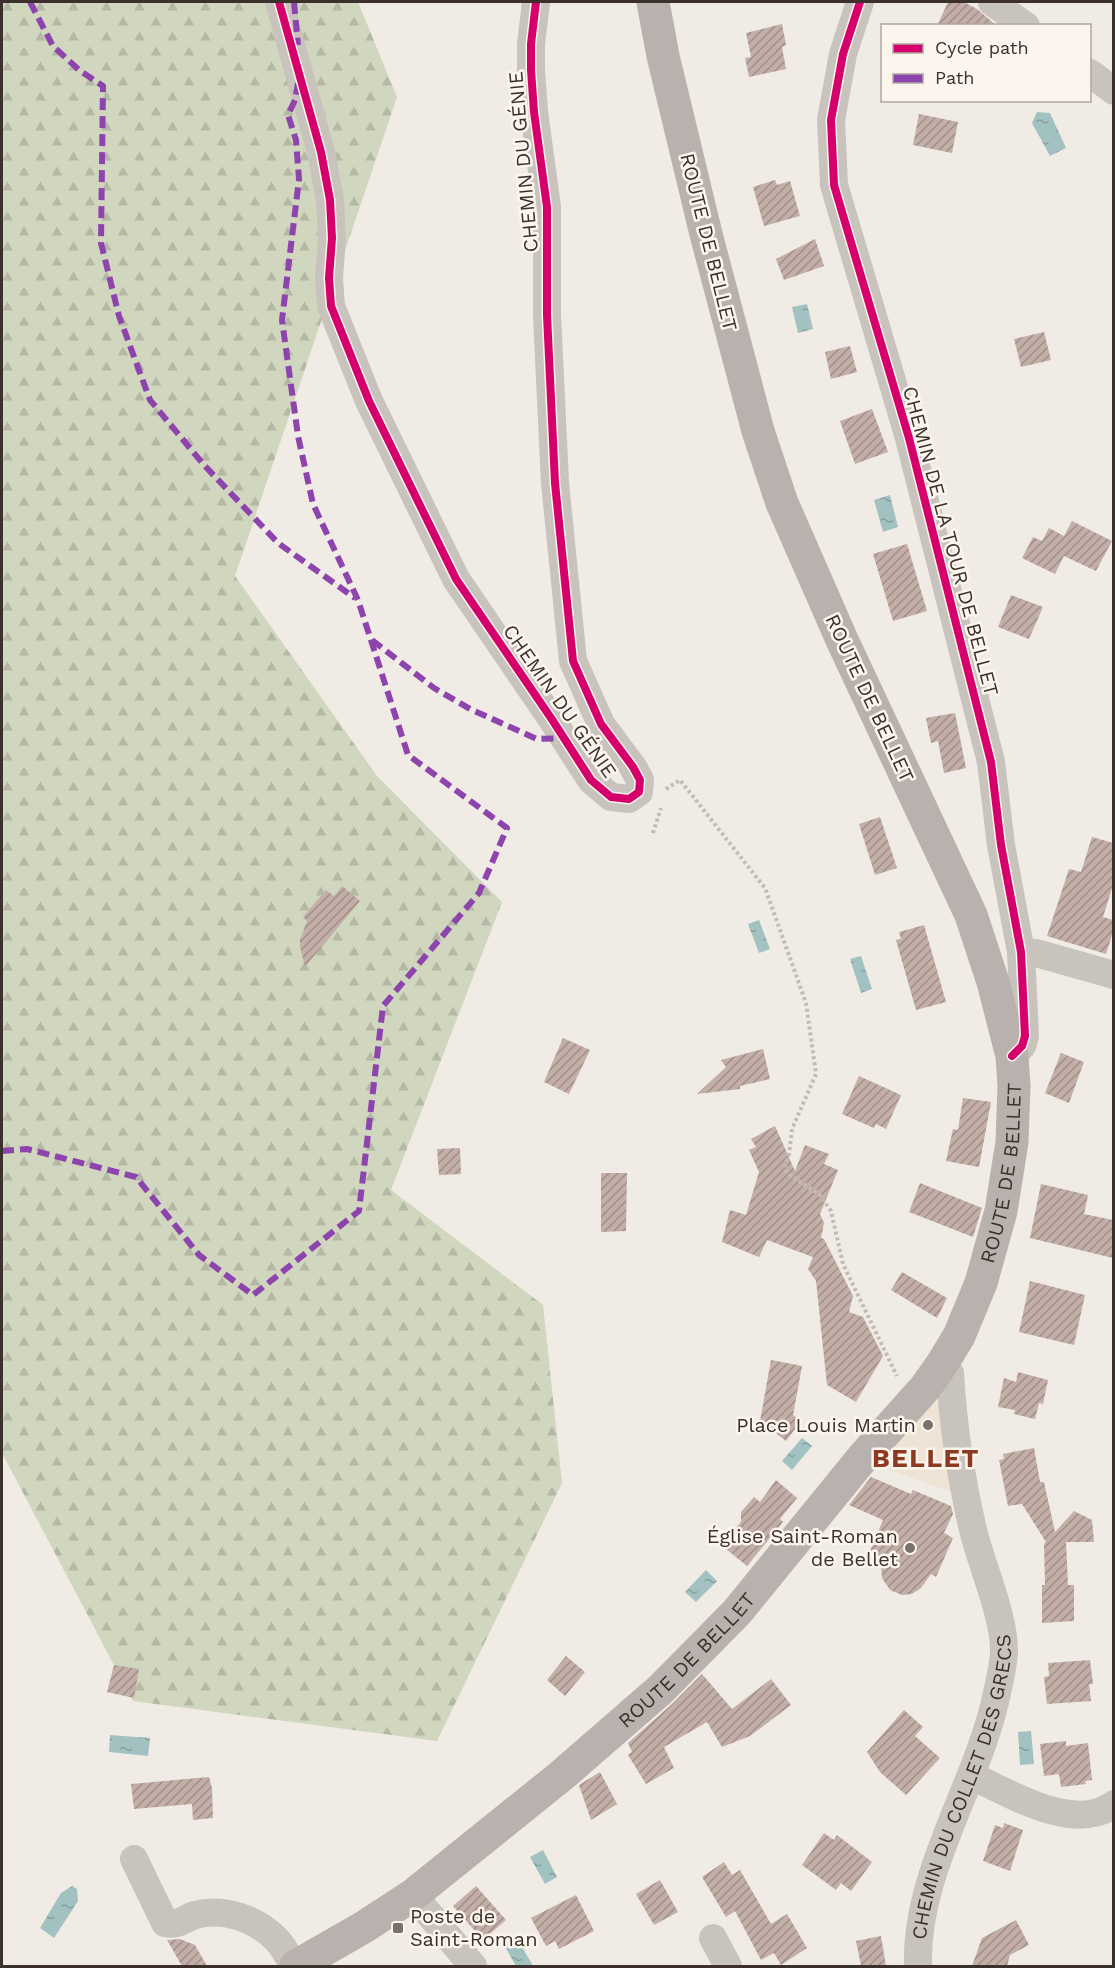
<svg xmlns="http://www.w3.org/2000/svg" width="1115" height="1968" viewBox="0 0 1115 1968" font-family="'Work Sans',sans-serif">
	<defs>
		<pattern id="forest-firs" width="22" height="20" patternUnits="userSpaceOnUse" patternTransform="scale(1.5)"><rect width="22" height="20" fill="#d1d6bf"/><path d="M5 1l3.5 6h-7zM16 11l3.5 6h-7z" fill="#b4b8a4"/></pattern>
		<pattern id="water-ripples" width="26" height="14" patternUnits="userSpaceOnUse" patternTransform="scale(1.5)"><rect width="26" height="14" fill="#a1c2c1"/><path d="M2 4q2-2 4 0t4 0M15 11q2-2 4 0t4 0" fill="none" stroke="#849e9d"/></pattern>
		<pattern id="building-hatch" width="6" height="6" patternUnits="userSpaceOnUse" patternTransform="scale(1.5)"><rect width="6" height="6" fill="#c3afa7"/><path d="M-1 1l2-2M0 6l6-6M5 7l2-2" fill="none" stroke="#a08f88"/></pattern>
	</defs>
	<rect width="100%" height="100%" fill="#f0ebe5"/>
	<path fill="url(#forest-firs)" d="M2 2H358L397 97 235 576 377 776 502 902 391 1190 543 1305 562 1483 437 1741 133 1701 2 1453Z"/>
	<path fill="#eee3d5" d="M931 1400 944 1403 960 1495 874 1464Z"/>
	<g fill="url(#water-ripples)">
		<path d="M1037 112 1050 113 1066 148 1050 156 1032 123Z"/>
		<path d="M807 304 813 329 798 333 792 307Z"/>
		<path d="M890 495 898 527 883 532 874 500Z"/>
		<path d="M759 920 770 949 759 953 748 924Z"/>
		<path d="M861 956 872 989 861 993 850 959Z"/>
		<path d="M802 1438 812 1446 792 1470 782 1461Z"/>
		<path d="M706 1570 717 1581 696 1602 685 1592Z"/>
		<path d="M1031 1731 1034 1764 1020 1765 1018 1732Z"/>
		<path d="M110 1735 150 1738 148 1756 109 1752Z"/>
		<path d="M543 1850 557 1877 545 1884 530 1857Z"/>
		<path d="M72 1886 77 1889 78 1901 54 1938 40 1928 61 1893Z"/>
		<path d="M517 1938 533 1966H516L504 1945Z"/>
	</g>
	<g fill="url(#building-hatch)">
		<path d="M948 2H964L977 9 997 26H937Z"/>
		<path d="M782 24 786 45 782 47 786 69 749 77 745 58 751 57 746 33Z"/>
		<path d="M919 114 958 122 952 153 913 145Z"/>
		<path d="M775 180 777 185 790 181 800 216 764 226 753 187Z"/>
		<path d="M815 239 824 266 784 280 776 259Z"/>
		<path d="M1044 332 1051 360 1021 367 1014 339Z"/>
		<path d="M850 346 857 372 831 379 825 352Z"/>
		<path d="M872 409 888 452 855 464 840 421Z"/>
		<path d="M1072 521 1112 541 1096 571 1064 556 1055 574 1022 558 1033 537 1042 541 1049 528 1064 536Z"/>
		<path d="M907 544 927 611 893 621 873 554Z"/>
		<path d="M1011 595 1043 607 1029 639 998 627Z"/>
		<path d="M955 713 966 768 944 773 938 741 931 743 926 718Z"/>
		<path d="M880 817 897 868 875 875 859 824Z"/>
		<path d="M1092 837 1113 843V885L1103 917 1113 920V932L1106 954 1047 936 1069 869 1081 872Z"/>
		<path d="M342 886 360 901 305 967 300 947V940L307 921 303 917 326 890 334 896Z"/>
		<path d="M924 925 946 1002 916 1010 896 940 901 939 899 932Z"/>
		<path d="M563 1038 590 1050 569 1094 544 1082Z"/>
		<path d="M763 1049 770 1079 740 1086V1089L697 1094 726 1067 721 1060Z"/>
		<path d="M1061 1053 1084 1062 1069 1103 1045 1093Z"/>
		<path d="M859 1076 901 1095 886 1129 876 1124 874 1128 842 1114Z"/>
		<path d="M963 1098 991 1102 979 1167 946 1161 953 1129 958 1130Z"/>
		<path d="M775 1126 795 1171 805 1145 829 1154 824 1164 838 1170 820 1214 824 1223 821 1238 824 1239 853 1296 849 1312 863 1317 883 1356 856 1402 827 1385 816 1281 808 1269 813 1257 767 1240 759 1257 722 1242 730 1210 746 1215 759 1172 749 1150 756 1147 751 1139Z"/>
		<path d="M460 1148 461 1174 439 1175 437 1149Z"/>
		<path d="M601 1173H627L626 1231 601 1232Z"/>
		<path d="M920 1183 982 1208 973 1237 909 1212Z"/>
		<path d="M1041 1184 1088 1195 1084 1214 1113 1220V1258L1030 1238Z"/>
		<path d="M902 1272 947 1298 937 1318 891 1290Z"/>
		<path d="M1030 1281 1085 1295 1074 1345 1019 1332Z"/>
		<path d="M771 1360 802 1366 793 1415 801 1421 786 1441 760 1421Z"/>
		<path d="M1018 1372 1048 1380 1043 1404 1039 1403 1035 1419 1014 1414 1015 1410 998 1407 1004 1378 1016 1382Z"/>
		<path d="M1034 1448 1040 1482H1044L1055 1532 1074 1511 1092 1520 1094 1542H1066L1068 1585H1074V1621L1042 1623V1585H1045L1044 1544 1046 1542 1022 1504 1008 1506 999 1460 1004 1459 1003 1454Z"/>
		<path d="M871 1477 911 1494 913 1490 951 1506 953 1514 944 1533 953 1538 936 1577 931 1574 921 1588 912 1594 902 1595 890 1590 882 1578 881 1564 867 1558 883 1520 849 1505Z"/>
		<path d="M776 1480 797 1498 780 1519 783 1522 747 1566 721 1545 741 1522V1512L754 1497 760 1502Z"/>
		<path d="M566 1656 585 1672 565 1696 547 1680Z"/>
		<path d="M1090 1660 1093 1684H1089L1091 1701 1047 1704 1044 1677 1049 1676 1048 1663Z"/>
		<path d="M114 1665 139 1669 134 1698 107 1692Z"/>
		<path d="M702 1674 732 1709 771 1679 791 1705 750 1736 722 1747 707 1722 664 1747 674 1768 646 1784 628 1755 632 1752 628 1743 672 1704Z"/>
		<path d="M904 1710 923 1727 915 1736 940 1758 906 1795 880 1772 867 1752Z"/>
		<path d="M1066 1741V1746L1088 1743 1092 1780 1085 1781 1086 1784 1061 1787 1059 1774 1044 1776 1040 1744Z"/>
		<path d="M600 1772 617 1804 591 1820 579 1785Z"/>
		<path d="M209 1777 212 1788 213 1818 193 1820 192 1804 134 1809 131 1784Z"/>
		<path d="M1004 1823 1023 1830 1010 1871 983 1861 995 1825 1003 1828Z"/>
		<path d="M824 1833 834 1840 837 1835 872 1862 851 1891 841 1883 836 1890 802 1865Z"/>
		<path d="M724 1862 732 1875 740 1870 771 1924 787 1914 807 1948 781 1965 774 1953 761 1960 735 1911 726 1917 702 1877Z"/>
		<path d="M660 1880 678 1912 654 1925 636 1894Z"/>
		<path d="M476 1886 506 1920 483 1940 453 1906Z"/>
		<path d="M576 1895 594 1931 559 1949 555 1941 546 1946 531 1918Z"/>
		<path d="M1016 1920 1029 1945 1010 1955 1007 1966H972L982 1938Z"/>
		<path d="M881 1936 886 1966H861L856 1941Z"/>
		<path d="M180 1939 195 1945 207 1966H182L167 1940Z"/>
	</g>
	<g fill="none" stroke-linecap="round" stroke-linejoin="round">
		<g stroke="#c2bbb6" stroke-width="4" stroke-dasharray="3 3" stroke-linecap="butt">
			<path d="M666 789 680 780 765 888 806 1003 816 1074 792 1129 789 1155 784 1168 788 1174 819 1194 831 1211 843 1264 897 1376"/>
			<path d="M653 833 661 808"/>
		</g>
		<g stroke="#c9c3be" stroke-width="28">
			<path d="M279 2 321 152 330 200 332 238 329 278 331 306 369 401 456 579 551 718 591 780 611 797 629 799 639 792 640 780 633 767 601 724 573 661 555 483 547 315V207L534 112 531 70V44L536 2"/>
			<path d="M860 2 843 54 831 120 834 185 909 438 991 762 1001 845 1021 952 1025 1036 1022 1046 1012 1056"/>
			<path d="M992 2 1026 26"/>
			<path d="M1090 73 1114 91"/>
			<path d="M1021 952 1036 953 1114 975"/>
			<path d="M972 1776C1009 1793 1075 1834 1114 1804"/>
			<path d="M134 1859 165 1923C180 1926 182 1919 195 1915 224 1907 256 1919 276 1939 284 1947 289 1958 294 1966"/>
			<path d="M413 1895 473 1966"/>
			<path d="M713 1938 728 1966"/>
			<path id="s1" d="M918 1966C915 1875 974 1790 995 1702 998 1687 1003 1669 1004 1653 1005 1617 982 1567 973 1530 961 1478 953 1426 950 1373L942 1364"/>
		</g>
		<path stroke="#b8b1ad" stroke-width="33" id="s2" d="M296 1966 364 1927 413 1895 561 1776 660 1690 737 1612 864 1456 925 1388 942 1364 959 1336 981 1283 1001 1211 1012 1142 1014 1086 1012 1056 993 982 971 915 842 640 782 503 758 431 706 234 663 56 653 2"/>
		<g stroke="#8e44ad" stroke-width="6" stroke-dasharray="12 6" stroke-linecap="butt">
			<path d="M30 2 53 46 79 70 103 86 101 243 119 316 150 400 204 465 278 543 355 598"/>
			<path d="M294 2 298 45"/>
			<path d="M372 640 434 688 470 709 537 739 564 738"/>
			<path d="M2 1151 27 1149 136 1177 199 1255 253 1295 359 1211 383 1006 479 893 507 828 408 755 358 600 313 504 298 436 282 320 299 179 296 140 288 115 295 100 298 83"/>
		</g>
		<g stroke="#fbf5ee" stroke-width="11">
			<g id="cycleway">
				<path d="M279 2 321 152 330 200 332 238 329 278 331 306 369 401 456 579 551 718 591 780 611 797 629 799 639 792 640 780 633 767 601 724 573 661 555 483 547 315V207L534 112 531 70V44L536 2"/>
				<path d="M860 2 843 54 831 120 834 185 909 438 991 762 1001 845 1021 952 1025 1036 1022 1046 1012 1056"/>
			</g>
		</g>
		<use href="#cycleway" stroke="#d6006c" stroke-width="8"/>
	</g>
	<g fill="#7a716c" stroke="#fbf5ee" stroke-width="2">
		<circle cx="928" cy="1425" r="6"/>
		<circle cx="910" cy="1548" r="6"/>
		<rect x="392" y="1922" width="12" height="12" rx="3"/>
	</g>
	<g text-anchor="middle" stroke-width="5" stroke-linejoin="round" paint-order="stroke">
		<g font-size="20" fill="#3b302b" stroke="#fbf5ee">
			<text transform="translate(523 162) rotate(-95)" y="7">CHEMIN DU GÉNIE</text>
			<text transform="translate(709 242) rotate(76)" y="7">ROUTE DE BELLET</text>
			<text transform="translate(951 541) rotate(75)" y="7">CHEMIN DE LA TOUR DE BELLET</text>
			<text transform="translate(870 698) rotate(65)" y="7">ROUTE DE BELLET</text>
			<text transform="translate(560 701) rotate(55)" y="7">CHEMIN DU GÉNIE</text>
			<text dy="7" stroke="none"><textPath href="#s2" startOffset="1092">ROUTE DE BELLET</textPath></text>
			<text dy="7" stroke="none"><textPath href="#s2" startOffset="498">ROUTE DE BELLET</textPath></text>
			<text dy="7" stroke="none"><textPath href="#s1" startOffset="186">CHEMIN DU COLLET DES GRECS</textPath></text>
		</g>
		<g font-size="20" fill="#3b302b" stroke="#fbf5ee" text-anchor="end">
			<text x="916" y="1432">Place Louis Martin</text>
			<text x="898" y="1543">Église Saint-Roman<tspan x="898" dy="23">de Bellet</tspan></text>
			<text x="410" y="1923" text-anchor="start">Poste de<tspan x="410" dy="23">Saint-Roman</tspan></text>
		</g>
		<g font-size="26" font-weight="bold" letter-spacing="1.5" fill="#8c3b22" stroke="#fbf5ee">
			<text x="926" y="1467">BELLET</text>
		</g>
	</g>
	<rect width="1115" height="1968" fill="none" stroke="#3b302b" stroke-width="6"/>
	<rect x="881" y="24" width="210" height="78" fill="#fbf5ee" stroke="#aea6a0" stroke-width="1.5"/>
	<rect x="893" y="44" width="30" height="9" fill="#d6006c" stroke="#aea6a0" stroke-width="1.5"/>
	<text x="935" y="54" font-size="18" fill="#3b302b">Cycle path</text>
	<rect x="893" y="74" width="30" height="9" fill="#8e44ad" stroke="#aea6a0" stroke-width="1.5"/>
	<text x="935" y="84" font-size="18" fill="#3b302b">Path</text>
</svg>
